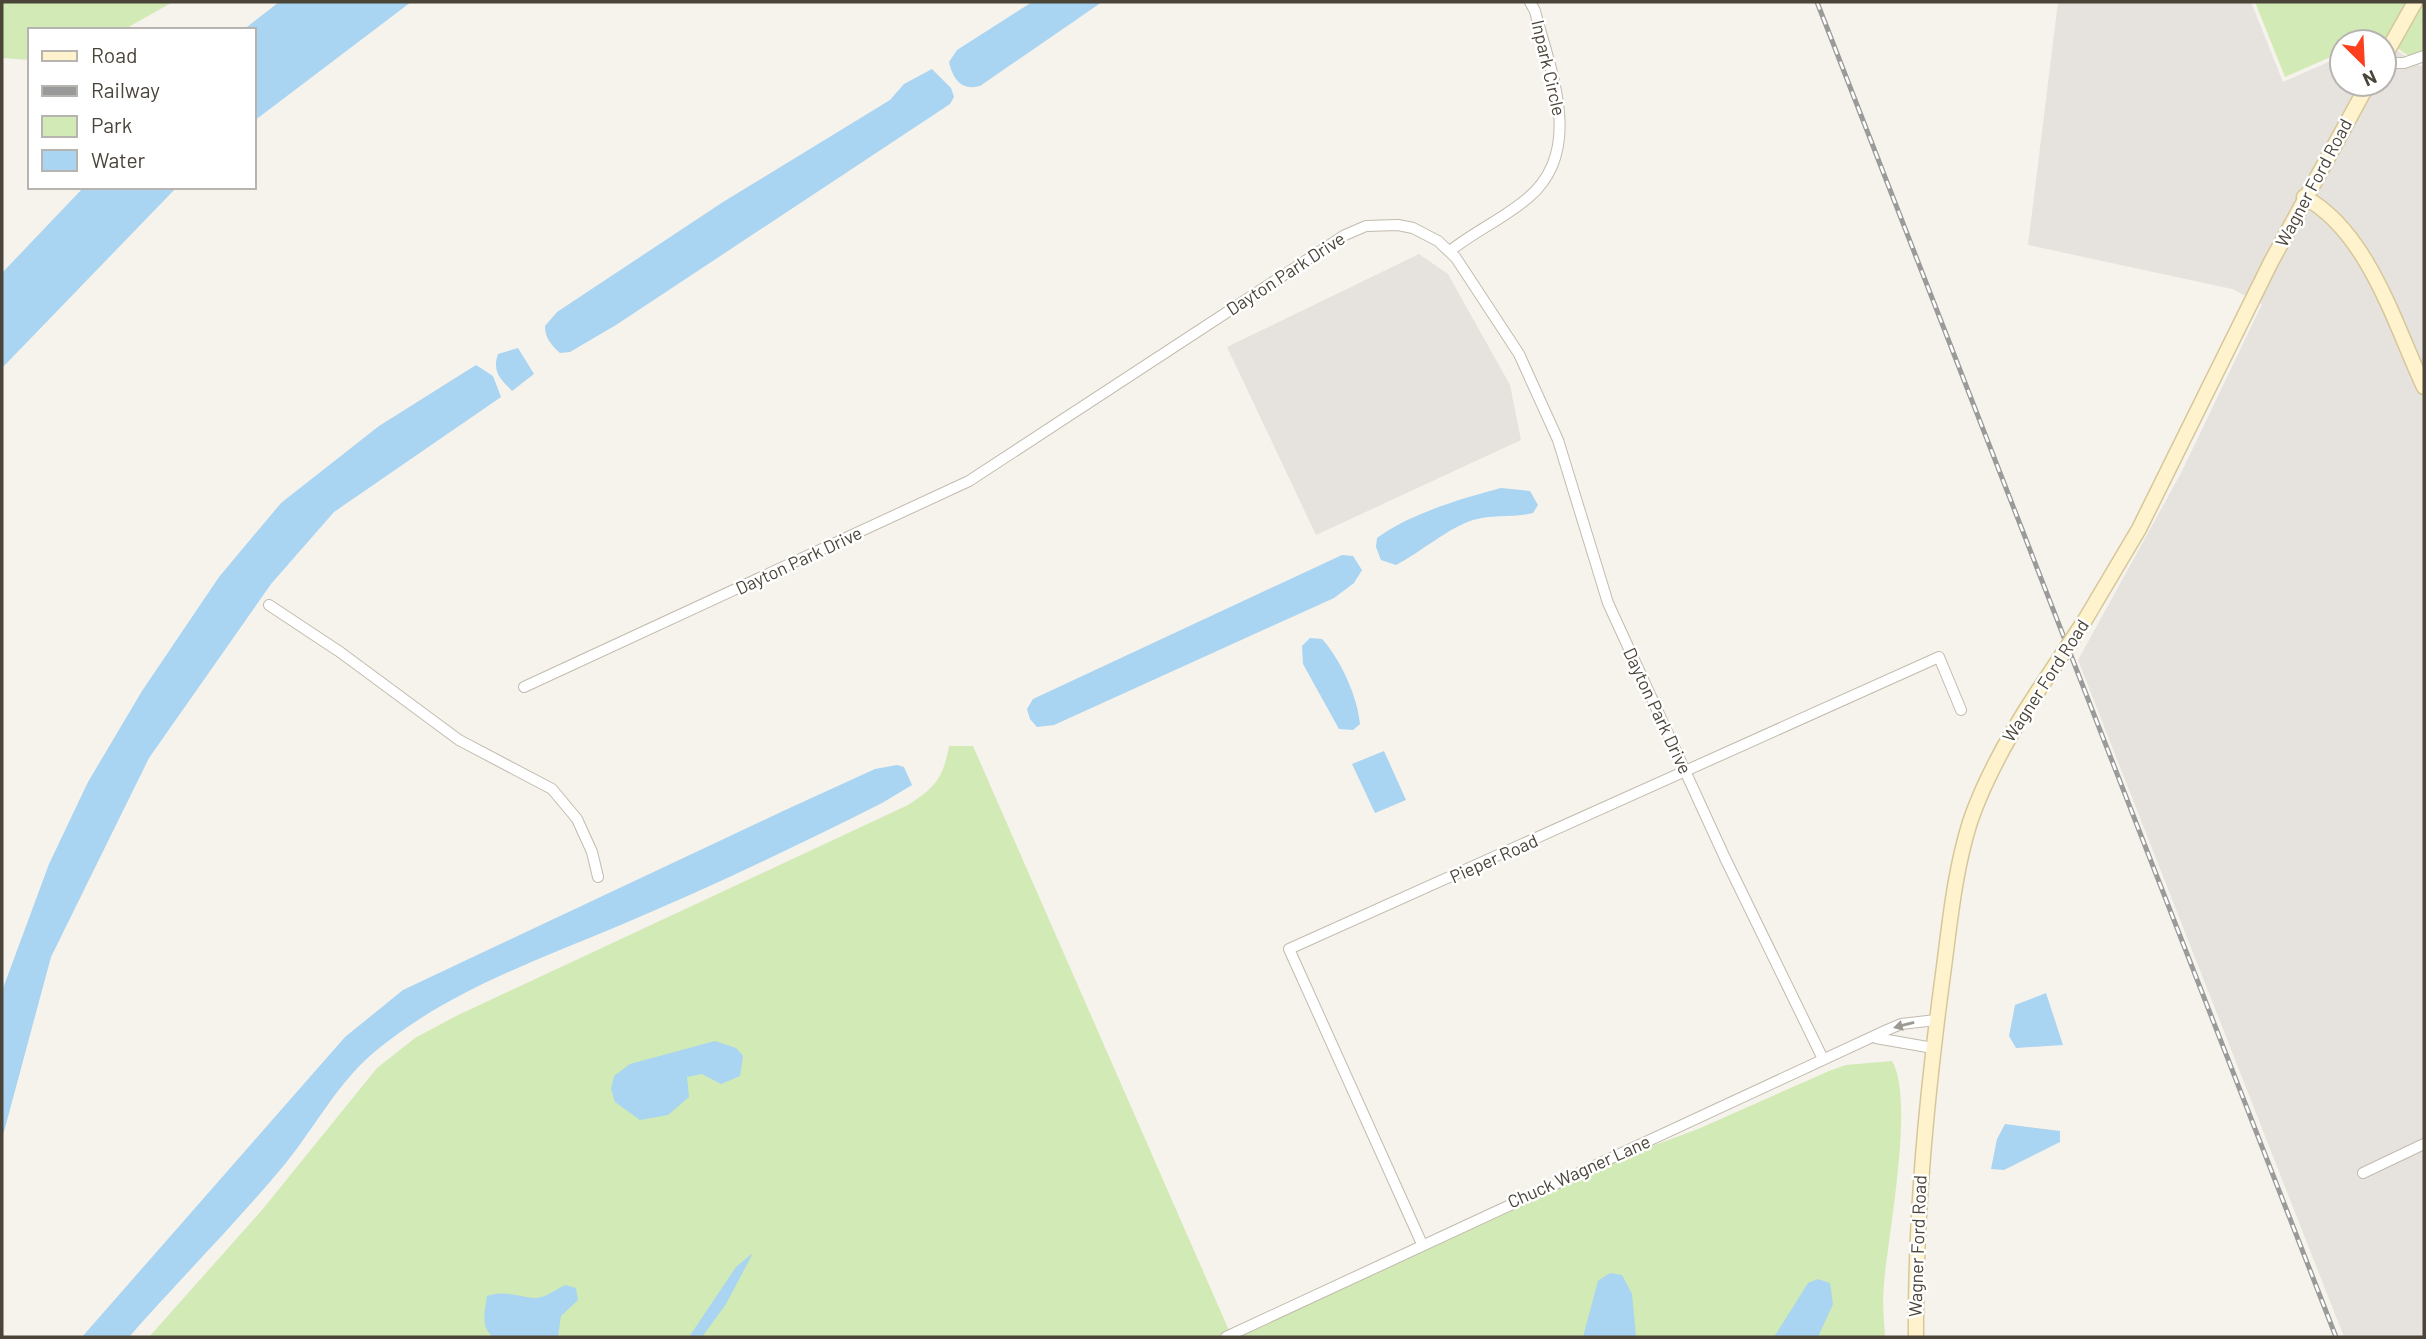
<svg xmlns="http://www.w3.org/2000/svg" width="2426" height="1339" viewBox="0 0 2426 1339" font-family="Barlow,sans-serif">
	<rect width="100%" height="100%" fill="#f6f3ec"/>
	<g fill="#e6e2dd">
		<path d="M2058 2H2251L2283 82 2342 56V84H2384V42L2421 66 2424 64V1337H2344L2078 660 2181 473 2262 304 2232 289 2028 245Z"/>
		<path d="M1419 254 1448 274 1510 385 1521 440 1316 535 1227 347Z"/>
	</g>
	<g fill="#d2eab5">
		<path d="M2 2H173L123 30H30V60L2 58Z"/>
		<path d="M2255 2H2424V52L2409 56 2379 36 2365 42H2342V52L2285 77Z"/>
		<path d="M949 746H973L1231 1335 1563 1179 1698 1129 1829 1071 1846 1065 1892 1061C1915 1099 1888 1235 1884 1284 1882 1301 1884 1320 1885 1337H149L262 1210 377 1068 415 1038 458 1015 908 805C936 787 943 778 949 746Z"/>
	</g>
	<g fill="#a9d4f2">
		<path d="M279 2H411L254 121V30H243Z"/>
		<path d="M1032 2H1102L980 86C961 91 953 79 949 62L957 50Z"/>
		<path d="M932 69 951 88 954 97 950 104 616 325 570 352 560 353C551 345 545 338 545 326L557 312 723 202 890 100 904 84Z"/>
		<path d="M84 187H177L2 368V273Z"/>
		<path d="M518 348 534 374 512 391C500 378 492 372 498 354Z"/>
		<path d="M476 365 493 376 501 397 334 512 271 584 149 758 51 957 2 1139V991L49 864 88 782 142 691 219 577 281 503 379 426Z"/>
		<path d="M1501 488 1530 491 1538 505 1533 513C1513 518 1493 514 1473 520 1450 527 1419 553 1396 565L1381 560 1376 547 1377 538C1409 514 1463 498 1501 488Z"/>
		<path d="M1342 555 1353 556 1362 570 1354 583 1334 598 1054 725 1037 727 1030 719 1027 709 1033 699Z"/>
		<path d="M1310 638 1322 639C1341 660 1357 696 1360 724L1353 730 1339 729 1303 664 1302 646Z"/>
		<path d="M1384 751 1406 800 1375 813 1352 764Z"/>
		<path d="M897 765 904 767 912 785 882 803C797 846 710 887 623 924 538 960 450 990 378 1049 339 1080 316 1126 285 1164 235 1224 180 1279 129 1337H82L345 1037 403 990 783 811 875 769Z"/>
		<path d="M2046 993 2063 1045 2016 1048 2009 1036 2015 1005Z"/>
		<path d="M715 1041 736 1048 743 1056 740 1076 721 1084 702 1074 687 1077 689 1097 668 1115 640 1120 615 1102 611 1089 614 1076 630 1064Z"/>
		<path d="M2005 1124 2060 1131V1142L2004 1170 1991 1169 1997 1139Z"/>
		<path d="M753 1253 726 1304 702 1337H689L736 1267Z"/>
		<path d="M1610 1273 1622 1275 1632 1294 1636 1336 1583 1337 1598 1281Z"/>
		<path d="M1818 1279 1830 1283 1833 1304 1818 1337H1774L1808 1283Z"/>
		<path d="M565 1285 576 1288 578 1300 561 1316 558 1337H493C480 1327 485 1310 487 1296 504 1290 516 1296 533 1298 544 1299 555 1290 565 1285Z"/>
	</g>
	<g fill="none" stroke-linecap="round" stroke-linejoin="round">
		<g stroke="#c2bbae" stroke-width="12">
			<g id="street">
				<path d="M2384 63H2404L2424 56"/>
				<path d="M1450 251C1475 231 1505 218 1529 197 1585 149 1550 70 1535 11L1530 2"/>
				<path d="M269 605 340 652 459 740 552 789 577 819 592 852 598 877"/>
				<path d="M524 687 969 481 1345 235 1366 226 1398 225 1413 228 1438 241 1456 258 1519 354 1558 440 1608 603 1725 858 1823 1059"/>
				<path d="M1876 1038 1933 1048"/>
				<path d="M2363 1173 2424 1144"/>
				<path d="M1422 1244 1289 949 1939 657 1961 710"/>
				<path d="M1226 1337 1887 1030 1901 1024 1936 1020"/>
			</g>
		</g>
		<g stroke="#d6c79b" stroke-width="17">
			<g id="secondary">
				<path d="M2384 57 2415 2"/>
				<path d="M2304 197C2368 231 2395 325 2424 387"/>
				<path d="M2085 620 2139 529 2271 262 2368 84"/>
				<path d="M1916 1337C1915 1220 1926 1105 1941 989 1949 933 1953 876 1970 822 1986 775 2011 732 2038 691"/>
			</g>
		</g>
		<use href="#street" stroke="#fff" stroke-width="10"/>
		<use href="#secondary" stroke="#fff3cd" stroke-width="14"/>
		<g stroke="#9a9a9a" stroke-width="5">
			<path id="rail" d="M1817 2 2336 1337"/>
		</g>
		<use href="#rail" stroke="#fff" stroke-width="2.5" stroke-dasharray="8" stroke-linecap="butt"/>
		<g stroke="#d6c79b" stroke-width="17" stroke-linecap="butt">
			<path id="secondary-bridge" d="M2038 691 2085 620"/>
		</g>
		<use href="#secondary-bridge" stroke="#fff3cd" stroke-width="14"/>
	</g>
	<defs><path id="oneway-solid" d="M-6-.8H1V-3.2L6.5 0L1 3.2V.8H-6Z" transform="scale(1.75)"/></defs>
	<use fill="#9c9892" href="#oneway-solid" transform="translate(1904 1025) rotate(165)"/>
	<g text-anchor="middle" stroke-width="5" stroke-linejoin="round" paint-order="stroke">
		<g font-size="18" fill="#4b4439" stroke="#fff">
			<text transform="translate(1548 68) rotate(77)" y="6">Inpark Circle</text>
			<text transform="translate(2314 183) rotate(-62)" y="6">Wagner Ford Road</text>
			<text transform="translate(1286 274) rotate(-33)" y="6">Dayton Park Drive</text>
			<text transform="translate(799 561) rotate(-25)" y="6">Dayton Park Drive</text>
			<text transform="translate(2046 681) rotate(-57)" y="6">Wagner Ford Road</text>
			<text transform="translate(1657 711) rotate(65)" y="6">Dayton Park Drive</text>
			<text transform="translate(1494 859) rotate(-24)" y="6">Pieper Road</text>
			<text transform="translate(1579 1172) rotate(-24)" y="6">Chuck Wagner Lane</text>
			<text transform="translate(1918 1246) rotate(-88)" y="6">Wagner Ford Road</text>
		</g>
	</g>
	<rect width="2426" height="1339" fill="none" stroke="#4b4439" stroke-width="7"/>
	<rect x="28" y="28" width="228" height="161" fill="#ffffff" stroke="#b7b4b0" stroke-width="2"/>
	<rect x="42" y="51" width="35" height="10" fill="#fff3cd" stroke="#b7b4b0" stroke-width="2"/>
	<text x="91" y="63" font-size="21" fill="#4b4439">Road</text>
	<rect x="42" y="86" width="35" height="10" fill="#9a9a9a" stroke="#b7b4b0" stroke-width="2"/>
	<text x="91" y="98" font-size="21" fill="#4b4439">Railway</text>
	<rect x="42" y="116" width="35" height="21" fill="#d2eab5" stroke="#b7b4b0" stroke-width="2"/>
	<text x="91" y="133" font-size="21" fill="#4b4439">Park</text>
	<rect x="42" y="150" width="35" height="21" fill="#a9d4f2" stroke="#b7b4b0" stroke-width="2"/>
	<text x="91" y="168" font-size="21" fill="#4b4439">Water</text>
	<g transform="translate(2363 63) rotate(156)"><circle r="33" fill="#ffffff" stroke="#b7b4b0" stroke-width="2"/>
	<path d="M0-5L12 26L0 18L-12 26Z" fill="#fc3f1d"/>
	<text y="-10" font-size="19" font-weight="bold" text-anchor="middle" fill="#4b4439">N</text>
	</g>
</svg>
